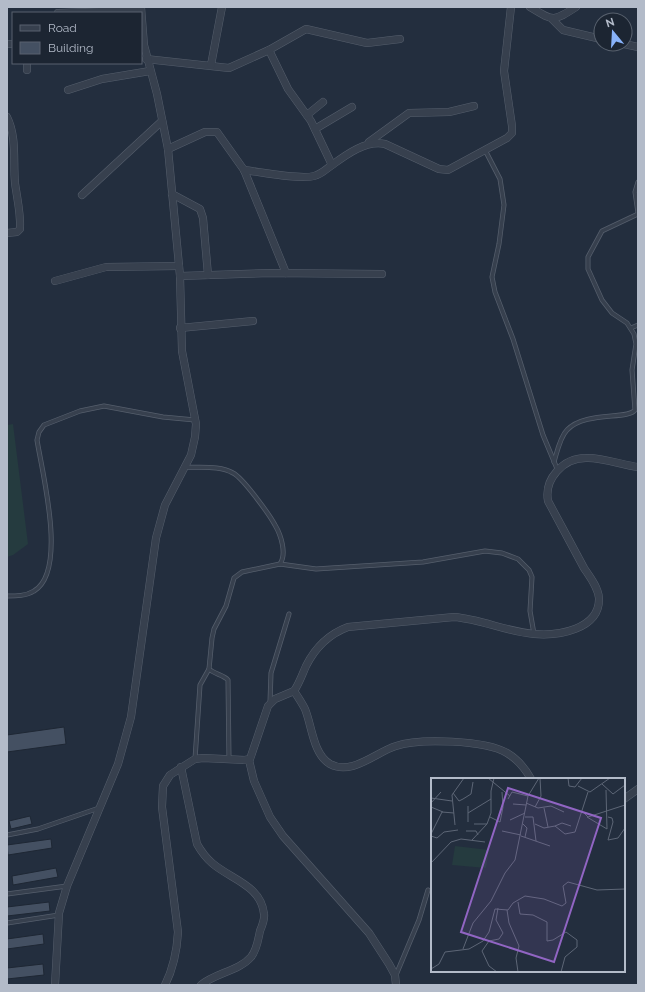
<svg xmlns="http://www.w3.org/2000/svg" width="645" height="992" viewBox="0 0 645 992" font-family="Raleway,sans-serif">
	<rect width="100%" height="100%" fill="#232e3e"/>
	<path fill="#253b3f" d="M13 424 28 544 13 555 7 557V425Z"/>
	<g fill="#445062" stroke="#1e2734">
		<path d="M64 727 66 744 7 752V735Z"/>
		<path d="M30 816 32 824 11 829 9 821Z"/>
		<path d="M51 839 52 848 8 855 7 845Z"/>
		<path d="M56 868 58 877 13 885 12 876Z"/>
		<path d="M49 902 50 911 7 916V907Z"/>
		<path d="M43 934 44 944 7 949V939Z"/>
		<path d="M43 964 44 975 7 979V968Z"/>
	</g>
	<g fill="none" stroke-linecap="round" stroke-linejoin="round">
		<g stroke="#555e6c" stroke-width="5">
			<g id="service">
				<path d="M485 150 500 179 504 205 499 244 492 277 495 292 513 339 543 435 558 471"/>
				<path d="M638 182 635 192 638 213"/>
				<path d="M631 328 638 325"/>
				<path d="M554 462C557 452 560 437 567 430 585 411 628 420 635 410L632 370 636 344 634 334 627 323 612 313 602 300 588 269V257L602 231 638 214"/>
				<path d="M185 467C200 468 220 465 233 473 243 478 269 514 275 525 281 535 287 554 280 564L242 572 234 578 226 606 214 629 212 638 209 669C214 674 224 675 228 680L229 759"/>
				<path d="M280 564 316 569 423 562 485 551 502 553 518 559 529 570 532 577 530 611 534 634"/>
				<path d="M7 596C16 596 26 596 34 591 68 571 42 472 37 440L39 432 44 425 80 411 104 406 163 417 195 420"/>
				<path d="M270 702 271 673 289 614"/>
				<path d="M195 759 200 685 209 669"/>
				<path d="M7 835 38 829 99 808"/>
				<path d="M7 894 67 886"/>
				<path d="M7 923 59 915"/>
				<path d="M396 975 419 920 428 890"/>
			</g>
		</g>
		<g stroke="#555e6c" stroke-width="8">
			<g id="minor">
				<path d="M530 7C553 21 553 22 576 7"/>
				<path d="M58 13 141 10"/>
				<path d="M552 19 563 30 601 39"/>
				<path d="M7 44H13"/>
				<path d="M624 44 638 47"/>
				<path d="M269 50 288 89 311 121 332 165"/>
				<path d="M146 59 229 68 269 50 306 29 367 43 400 39"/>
				<path d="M211 65 222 7"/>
				<path d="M27 70V63"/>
				<path d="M68 90 102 79 150 71"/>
				<path d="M307 115 323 102"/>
				<path d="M7 117C17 137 13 161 15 183 17 198 21 214 20 229L17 232 7 233"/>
				<path d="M315 129 352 107"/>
				<path d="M369 142 409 113 449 112 474 106"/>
				<path d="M168 149 205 132H217L244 170 286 273"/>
				<path d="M244 170C261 172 299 180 314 176 322 174 326 169 332 165 347 154 366 140 385 144L439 169 448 170 507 138 512 133V126L504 71 511 7"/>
				<path d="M172 194 200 209 203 218 208 275"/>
				<path d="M82 195 162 121"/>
				<path d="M180 276 270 273 382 274"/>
				<path d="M55 281 106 267 179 266"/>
				<path d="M180 328 253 321"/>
				<path d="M294 691C298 697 302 703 305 709 312 726 313 754 330 764 352 776 376 752 396 746 419 738 485 740 507 753 517 759 525 768 531 779"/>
				<path d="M245 760H249L254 781 270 817 283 836 369 933 389 964 395 975 396 985"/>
				<path d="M181 767 197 844C201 851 205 857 212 863 230 879 261 885 264 914 265 919 262 926 260 931 258 940 257 950 251 957 239 971 215 973 201 985"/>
				<path d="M624 799 638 789"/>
				<path d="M55 985 59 913 67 886 118 764 131 717 156 538 165 505 191 455 195 437 196 424 182 351 180 276 168 149 157 94 144 45 141 7"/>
				<path d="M165 985C174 967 177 951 178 932L162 807 163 786 170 775 195 759 203 758 245 760 250 759 268 706 275 699 294 691C299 684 302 675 306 666 315 648 329 634 348 627L454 617C481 619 507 632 534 634 557 636 600 630 599 598 598 587 590 577 584 568 572 546 560 523 548 501 544 479 563 458 586 458 600 457 623 465 638 467"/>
			</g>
		</g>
		<use href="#service" stroke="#37404e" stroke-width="3.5"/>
		<use href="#minor" stroke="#37404e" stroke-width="7"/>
	</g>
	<g transform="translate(431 778)">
		<rect width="194" height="194" fill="#232e3e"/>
		<path d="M24 68 58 72 55 90 21 87Z" fill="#253b3f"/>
		<path fill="none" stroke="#5d6676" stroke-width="1" d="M57 0 79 18M137 0 138 8 144 9 151 0M171 6 182 16 194 7M147 8 159 14 179 0M22 15 28 23 32 21 40 16 42 4M0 20 21 23M77 21 81 14 97 18M0 25 10 14M95 25 107 30 120 28 133 34M82 26 95 27M0 29 12 34M104 29 110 18 109 0M113 30 117 49M151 33 157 39 194 27M37 35 60 21M59 39 69 44 72 29 71 14M94 39H102L105 63M156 39 176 51 175 12M177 39 181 40 182 44 177 62 187 60 194 50M79 42 94 35M37 44V28M43 46H56M92 46 96 50 94 59M104 46 113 50 124 48 134 56 144 54 157 14M24 47 21 17 33 0M124 48 131 45 140 48M35 53H45L47 57M71 53 90 57M0 56 11 34 23 35M0 58 6 60 13 54 27 52M90 58 119 68M41 62 56 46 60 35V13L63 0M0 85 20 64 30 61 54 64M87 124 89 136 102 137 116 144V163L122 162 135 154 146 162V169L134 179 130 194M76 132 78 145 88 168 85 180 87 194M32 171 42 145 60 123 74 95 84 82 97 18 108 0M0 191 8 186 14 174 38 171 52 163 58 154 64 131 77 132 82 125 94 118 113 121 131 128 135 125 132 108 137 104 166 112 194 111M66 194 58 188 51 173 58 163 68 161 72 155 65 142 67 130"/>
		<path fill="#9165c3" fill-opacity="0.15" stroke="#9165c3" stroke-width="2" d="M77 10 170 40 123 184 30 154Z"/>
		<rect width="194" height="194" fill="none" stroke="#b3bbc9" stroke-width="2"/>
	</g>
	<rect width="645" height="992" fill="none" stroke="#b3bbc9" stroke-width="16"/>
	<rect x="12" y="12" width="130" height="52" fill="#1c2532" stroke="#58616e"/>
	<rect x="20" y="25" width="20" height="6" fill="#37404e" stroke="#58616e"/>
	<text x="48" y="32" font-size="12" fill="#b3bbc9">Road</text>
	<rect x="20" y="42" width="20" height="12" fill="#445062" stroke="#58616e"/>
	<text x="48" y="52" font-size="12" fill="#b3bbc9">Building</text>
	<g transform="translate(613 32) rotate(342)"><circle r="19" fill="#1c2532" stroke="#58616e"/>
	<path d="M0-3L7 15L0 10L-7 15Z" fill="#88b2f9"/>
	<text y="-6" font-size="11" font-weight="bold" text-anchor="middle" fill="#b3bbc9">N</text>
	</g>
</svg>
